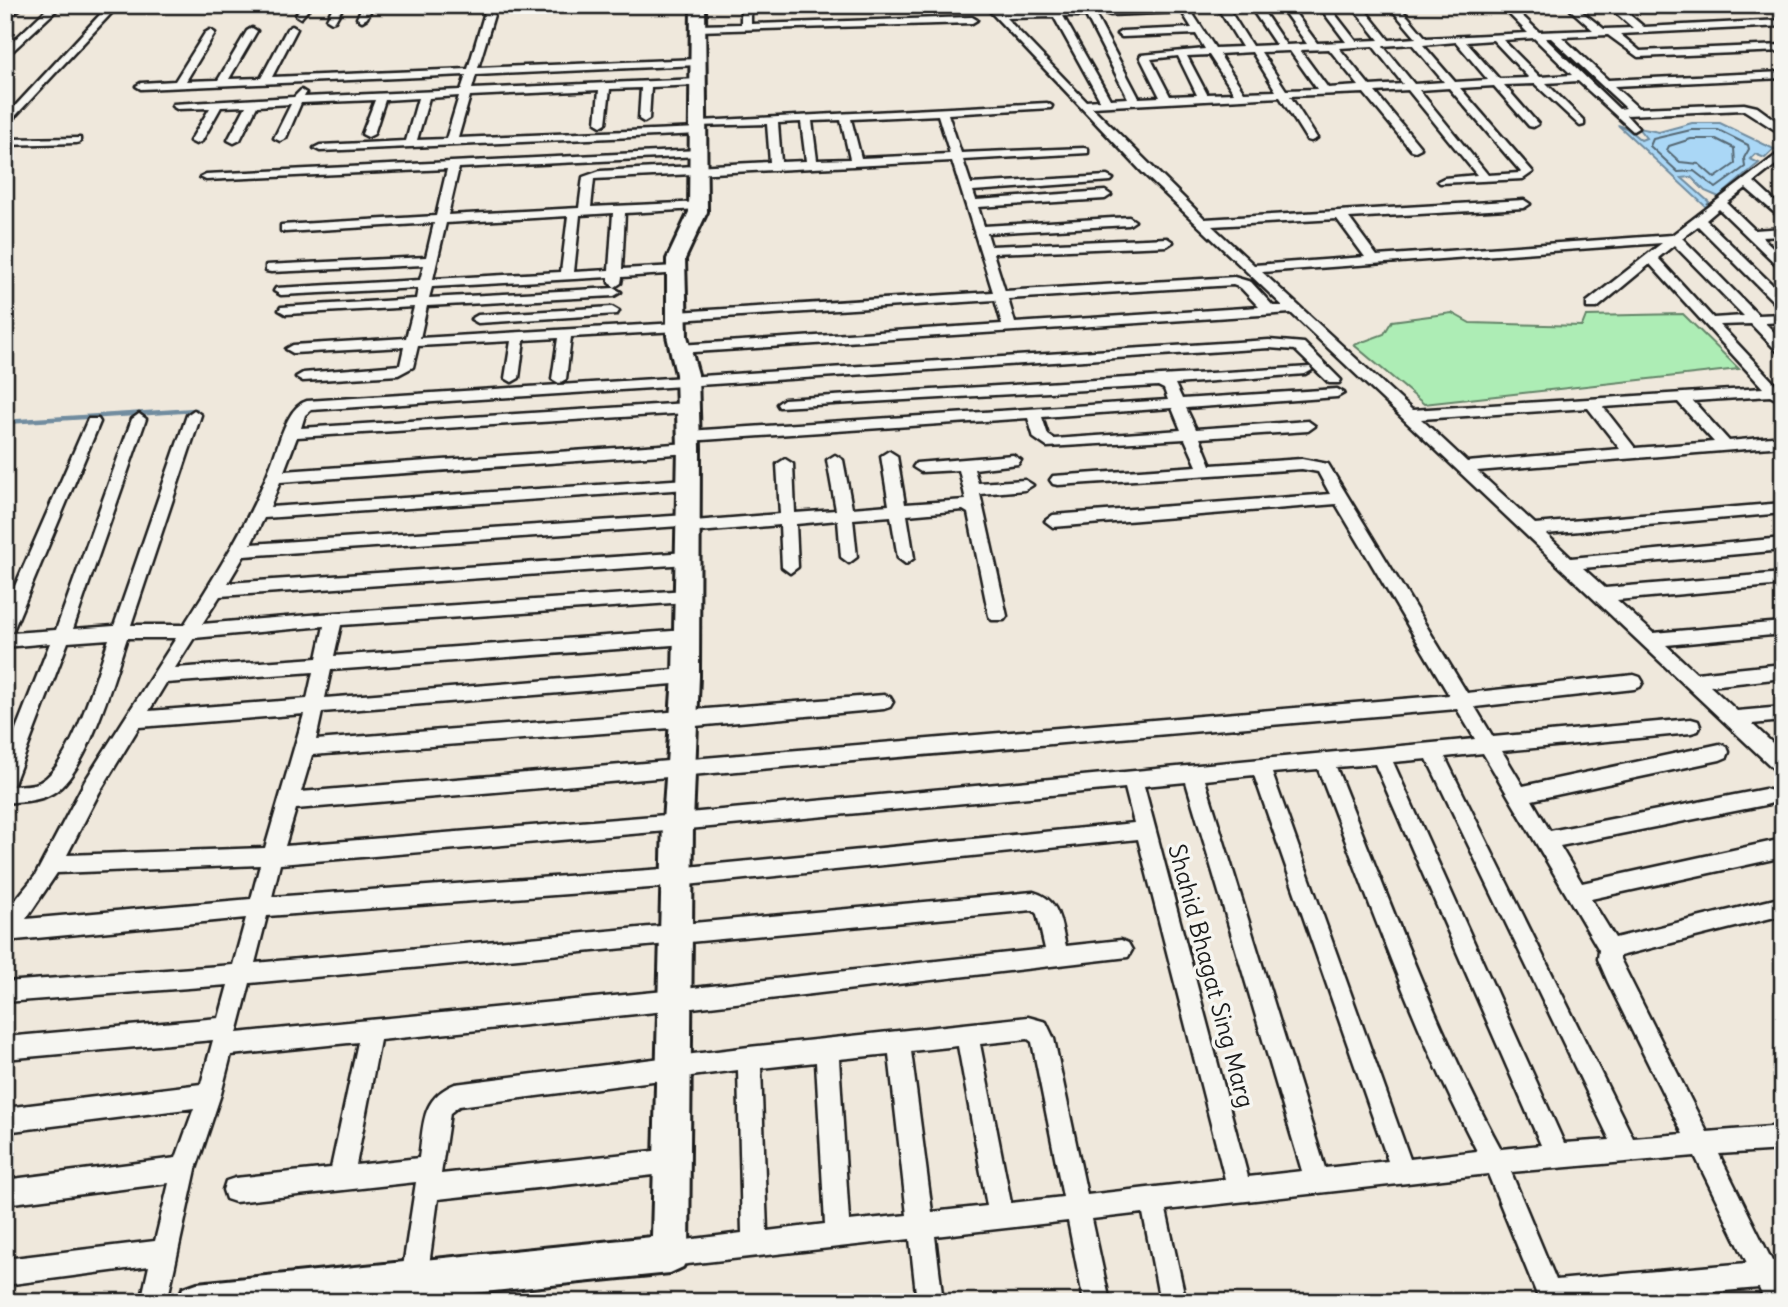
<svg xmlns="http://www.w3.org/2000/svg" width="1788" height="1307" viewBox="0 0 1788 1307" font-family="Delius,sans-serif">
	<rect width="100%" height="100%" fill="#efe8dc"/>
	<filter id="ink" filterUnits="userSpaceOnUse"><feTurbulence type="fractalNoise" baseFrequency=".0143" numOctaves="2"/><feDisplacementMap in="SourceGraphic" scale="14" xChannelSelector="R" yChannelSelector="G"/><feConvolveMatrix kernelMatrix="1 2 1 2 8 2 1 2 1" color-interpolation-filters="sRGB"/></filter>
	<g filter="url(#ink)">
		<path fill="#adedb5" stroke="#648468" stroke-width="2" d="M1452 313 1470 323 1582 326 1586 316 1683 314 1739 369 1424 404 1354 345 1384 334 1392 321Z"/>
		<path fill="#aad7f6" stroke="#718c9f" stroke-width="2" d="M1692 123H1720L1774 149 1765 158 1755 154 1750 159 1759 163 1719 197 1705 191 1691 177 1682 178 1709 202 1706 207 1618 125 1626 128 1641 140 1646 138 1638 128 1659 132Z"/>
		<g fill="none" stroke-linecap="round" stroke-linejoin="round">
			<g stroke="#556773" stroke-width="2">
				<path d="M1691 130H1718L1748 145 1749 149 1744 158 1745 167 1716 188 1694 171 1678 172 1650 146 1653 139Z"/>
				<path d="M1691 139H1716L1734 148 1735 164 1715 178 1699 164 1680 162 1667 150 1669 146Z"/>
			</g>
			<path stroke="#718c9f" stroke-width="4.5" d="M5 422 196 410"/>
			<g stroke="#1c1c1c" stroke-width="5">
				<g id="street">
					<path d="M14 5H25L5 20V12Z"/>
					<path d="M51 5H62L5 58V49Z"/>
					<path d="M109 5H119L5 127V117Z"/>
					<path d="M302 5H312L301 18 296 15Z"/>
					<path d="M334 5H344L335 21 332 22 327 19Z"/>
					<path d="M363 5H373L367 18 362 21 357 18Z"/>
					<path d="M487 5H497L478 68 698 59 703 62 698 65 476 75 472 89 699 79 704 82 699 85 651 87 649 119 644 122 639 119 641 88 610 89 606 123 601 126 596 123 599 90 470 96 458 138 700 128 706 131 700 134 320 151 314 148 320 145 406 141 418 98 385 100 374 134 368 137 362 134 375 100 301 103 286 138 280 141 274 138 291 104 257 106 240 140 234 143 228 140 246 106 221 107 202 141 196 144 190 141 210 108 177 109 172 106 173 104 294 97 301 90 306 93 304 97 461 90 466 75 141 89 136 86 141 83 175 81 205 33 210 30 215 33 186 81 218 80 247 31 252 28 257 31 229 79 261 78 287 29 292 26 297 29 272 77 468 69ZM459 96 446 139 417 140 429 98Z"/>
					<path d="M741 5H751V24L972 17 977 20 972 23 698 31 693 28 698 25 741 24Z"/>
					<path d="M984 5H995L1001 12 1051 11 1047 5H1057L1060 11 1083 10 1080 5H1090L1139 98 1160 97 1140 57 1141 55 1205 49 1196 34 1122 37 1117 34 1122 31 1192 28 1182 12 1110 15 1107 14V10L1187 5 1215 48 1242 47 1216 5H1226L1252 46 1276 45 1249 5H1259L1286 45 1307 44 1279 5H1289L1317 43 1346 42 1318 5H1328L1356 41 1379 40 1351 5H1361L1389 40 1416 38 1388 5H1398L1426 38 1528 33 1500 5H1511L1539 32 1593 30 1573 12 1571 10 1576 7 1604 29 1633 28 1607 5H1618L1644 27 1783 20V26L1620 34 1640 51 1783 45V51L1638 57 1608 35 1562 37 1608 80 1783 72V78L1614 86 1638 108 1744 104 1757 107 1783 126V135L1744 110 1626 115 1638 128 1633 131 1578 81 1546 83 1584 121V125L1580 126 1535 84 1504 85 1538 124 1533 127 1529 126 1494 86 1460 88 1533 172 1523 179 1440 183 1438 181 1444 178 1477 175 1408 90 1375 92 1421 148 1415 151 1411 150 1364 93 1290 96 1317 138 1311 141 1307 140 1280 97 1092 107 1205 219 1524 200 1530 204 1524 208 1349 218 1377 256 1672 235 1783 150V159L1754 182 1783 209V220L1746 188 1727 203 1755 230 1783 228V236L1762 237 1783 257V268L1779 267 1719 209 1706 220 1783 295V307L1778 306 1698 226 1682 238 1758 315 1783 314V322L1765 323 1783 341V353L1778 352 1751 324 1720 325 1778 387H1783V399L1778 400 1770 396 1693 401 1729 441 1783 436V446L1477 471 1535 524 1783 503V513L1546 534 1571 558 1783 538V550L1583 568 1605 588 1783 573V585L1617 600 1653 633 1783 622V634L1666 645 1696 673 1783 664V678L1710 686 1737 711 1783 707V721L1752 724 1783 753V773L1776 771 1291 313 679 353 672 349 679 345 1002 324 995 300 677 320 670 316 677 312 993 292 952 161 594 179 591 207 703 202V208L699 209 625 213 622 269 676 266 682 270 681 273 622 277 621 283 615 287 609 283V277L432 287 429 298 614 288 621 292 614 296 427 306 420 338 677 323 684 327 677 331 571 337 566 379 559 383 552 379 558 338 524 340 519 378 512 382 505 378 511 341 418 346 413 367 398 375 303 381 296 377 303 373 400 365 404 347 293 353 286 349 293 345 406 338 414 307 286 314 279 310 281 307 416 299 418 288 281 295 274 291 276 288 420 280 424 265 271 272 266 271V265L426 257 434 223 285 232 281 231V225L436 216 447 169 206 180 200 177 206 174 699 150 705 153 699 156 459 168 448 215 579 208 583 177 600 171 770 162 767 124 696 126V122L700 121 1047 103 1052 106 1051 108 948 114 961 153 1084 148 1088 149V153L963 160 971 184 1107 176 1113 179 1111 181 973 191 976 200 1105 191 1111 195 1105 199 978 207 984 226 1129 217 1135 221 1129 225 987 233 991 246 1167 238 1173 242 1167 246 993 253 1005 291 1234 277 1251 282 1273 306H1283L1144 174ZM1063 16H1086L1128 98 1110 99ZM1054 17 1100 100 1086 101 1006 18ZM1534 38 1572 75 1540 77 1503 40ZM1545 38H1551L1626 108 1619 109ZM1493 40 1529 78 1499 79 1466 42ZM1456 42 1488 80 1455 82 1423 45ZM1412 44 1444 82 1414 84 1383 46ZM1373 46 1403 84 1370 86 1339 48ZM1329 49 1359 86 1328 88 1300 50ZM1288 51H1290L1317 89 1286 90 1261 52ZM1252 52 1276 91 1244 92 1219 54ZM1209 55 1234 93 1207 94 1187 56ZM1178 56 1197 95 1170 96 1151 59ZM1449 88 1521 172 1520 173 1488 175 1419 90ZM938 115 950 154 861 158 851 119ZM841 120 850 159 817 160 812 121ZM801 122 806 161 781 162 778 123ZM613 213 609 270 574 272 580 215ZM568 216 561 272 433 279 446 223ZM1337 219 1365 257 1254 265 1212 226ZM1662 243 1587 302V308H1597L1650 264 1763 388 1412 410 1262 272ZM1674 245 1744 316 1713 318 1658 258ZM1233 285 1241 288 1259 307 1015 323 1008 299ZM1678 402 1714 442 1635 448 1603 407ZM1588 408 1620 449 1467 462 1421 419Z"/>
					<path d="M80 138V142L76 143 5 145V139Z"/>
					<path d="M612 307 619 311 617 314 478 323 471 319 478 315Z"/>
					<path d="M1269 340 1304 343 1341 380 1339 383H1329L1295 350 1269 348 311 410 305 415 301 428 687 403 694 408 687 413 297 437 284 471 689 443 696 448 689 453 280 482 270 507 687 479 695 484 687 489 264 518 251 544 687 515 693 516 694 521 780 514 777 464 785 459 793 464 795 513 836 510 827 460 835 455 843 460 852 508 889 505 881 456 889 451 897 456 905 504 966 500 959 470 921 472 913 467 916 463 1013 455 1021 460 1018 464 974 469 978 483 1025 480 1033 485 1025 490 980 494 1007 616 1004 620H992L989 616 968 513 963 510 907 515 914 558 906 564 898 558 891 516 853 519 857 557 849 563 841 557 838 520 796 524 798 567 790 573 782 567 780 525 687 533 681 531 680 526 244 556 228 583 687 552 695 558 687 564 220 596 202 624 334 613 687 590 695 596 687 602 341 625 334 656 686 630 692 632 695 637 692 642 686 644 331 670 325 698 686 669 692 671 695 676 692 681 686 683 322 712 316 740 884 695 890 697 893 702 890 707 884 709 684 727 312 755 301 792 1449 695 1336 504 1053 527 1045 521 1053 515 1330 494 1318 472 1302 469 1058 485 1053 484 1050 480 1053 476 1197 466 1185 439 1047 447 1034 438 1028 418 688 441 681 436 688 431 1168 400 1164 389 1158 386 779 407 777 404 784 399 1310 367 1312 370 1305 374 1175 384 1182 399 1337 389 1344 393 1337 397 1186 408 1196 429 1308 421 1315 426 1308 431 1200 438 1211 465 1302 459 1328 464 1467 693 1634 675 1640 677 1643 682 1640 687 1634 689 1475 707 1493 737 1691 719 1698 721 1700 726 1698 731 1691 733 1502 751 1523 786 1720 744 1727 747 1729 752 1727 757 1720 760 1532 800 1550 831 1765 789 1772 791 1775 797 1772 803 1765 805 1560 846 1582 883 1783 839V857L1591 899 1615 938 1783 897V915L1620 956V959L1707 1132 1783 1126V1150L1719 1154 1772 1261 1783 1260V1302H1765L1759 1288 1595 1302H1540L1488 1174 1166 1210 1186 1302H1160L1143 1213 1092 1219 1110 1302H1084L1068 1221 935 1236 943 1302H917L910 1239 670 1266 661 1263 658 1254 661 1245 670 1242 742 1233 738 1070 459 1106 450 1113 441 1174 672 1149 680 1153 684 1161 680 1169 672 1173 438 1199 427 1280 423 1289 414 1293 405 1289 401 1280 416 1182 235 1202 226 1199 223 1190 226 1181 235 1178 331 1168 358 1042 231 1055 221 1094 196 1169 167 1302H141L149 1266 5 1285V1259L155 1241 169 1183 5 1204V1180L176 1158 194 1108 5 1132V1108L201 1084 213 1040 5 1059V1037L219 1018 228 985 5 1002V982L233 965 246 918 5 941V913L35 876 85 781 176 638H127C114 676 88 773 53 793 38 802 21 801 5 803V757L50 643 5 647V609L88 419H98L100 422 12 633 56 630 132 419 139 414 146 419 73 629 114 626 187 415 194 410 201 415 131 625H184C217 573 249 522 271 465 279 446 286 407 307 401ZM1172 408 1181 430 1054 439 1048 435 1042 417ZM324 626 317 658 175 668 194 638ZM109 639C97 673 72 765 40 782 32 786 21 785 13 786L68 642ZM313 672 307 699 149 711 166 683ZM1457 709 1475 739 678 814 285 846 296 809ZM304 714 265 848 67 855 99 793 139 727ZM1483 753 1599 950 1598 959 1608 982 1683 1134 1633 1138 1445 757ZM1427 759 1610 1140 1564 1143 1393 762ZM1375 764 1541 1145 1501 1149C1435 1027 1388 896 1336 767ZM1318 769C1368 897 1413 1030 1477 1151L1410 1159 1272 773ZM1254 775 1388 1161 1325 1168 1205 780ZM1186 782 1302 1171 1248 1177 1144 786ZM1125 788 1134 823 677 868 272 897 280 864 678 830ZM1138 839 1225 1179 1087 1195 1054 1039 1046 1022 1028 1017 749 1047 455 1084C420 1098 424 1126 419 1158L356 1165 380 1040 675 1010 1128 957 1132 950 1128 943 1121 940 1066 946C1060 922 1060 899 1033 892L255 963 267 916 677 886ZM260 865 251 899 26 919 57 873ZM1033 910 1037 914 1045 949 675 990 237 1033 250 983ZM1028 1039 1032 1042 1063 1197 1011 1203 980 1044ZM958 1046 987 1206 932 1212 911 1051ZM889 1054 907 1215 849 1221 839 1059ZM816 1062 825 1224 767 1231 761 1068ZM1695 1156 1747 1263 1556 1280 1511 1172Z"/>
				</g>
			</g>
			<g stroke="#1c1c1c" stroke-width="6">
				<path id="secondary" d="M691 5H705L707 212 685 259 687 336 698 374 700 448 699 676 693 822 689 1254 683 1267 670 1273 386 1302H178L183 1288 197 1283 652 1237 663 822 673 676 678 448 676 374 667 336V259L689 212Z"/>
			</g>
			<use href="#street" fill="#f6f6f2" fill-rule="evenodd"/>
			<use href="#secondary" fill="#f6f6f2" fill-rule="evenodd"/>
		</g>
	</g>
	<g text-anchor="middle" stroke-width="7" stroke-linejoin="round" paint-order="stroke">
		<g font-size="24" fill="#1c1c1c" stroke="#f6f6f2">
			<text transform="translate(1211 976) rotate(75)" y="8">Shahid Bhagat Sing Marg</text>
		</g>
	</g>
	<rect width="1788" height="1307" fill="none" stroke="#f6f6f2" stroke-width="28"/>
	<rect x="14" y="14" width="1760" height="1279" fill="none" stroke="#1c1c1c" stroke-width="2.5" filter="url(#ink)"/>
</svg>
